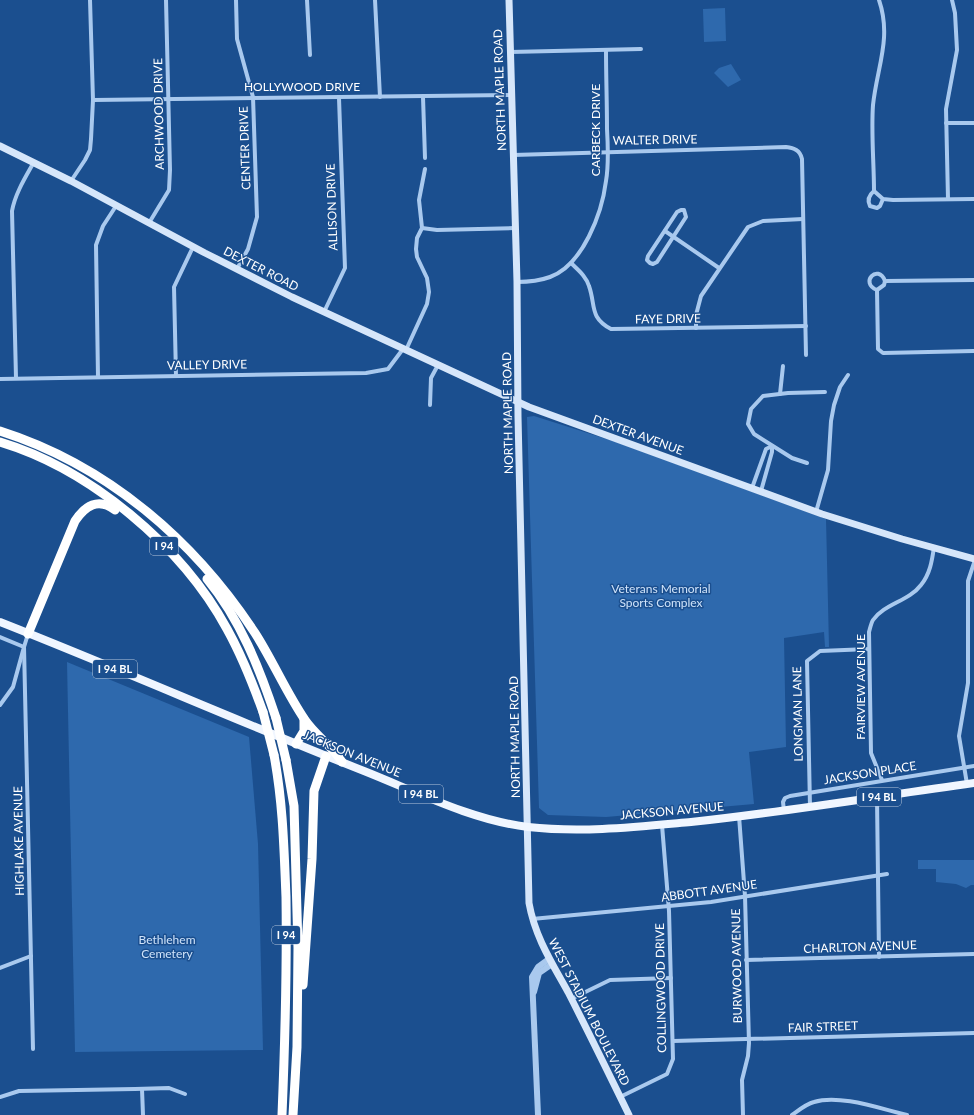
<svg xmlns="http://www.w3.org/2000/svg" width="974" height="1115" viewBox="0 0 974 1115" font-family="Lato,sans-serif">
	<rect width="100%" height="100%" fill="#1b4f8f"/>
	<g fill="#2e69ad">
		<path d="M725 8 726 41 704 42 703 9Z"/>
		<path d="M731 64 741 80 728 87 714 73 719 68Z"/>
		<path d="M534 416 616 442 826 519 829 647H825L824 632 784 638 786 747 749 752 754 804 606 817 548 815 539 808 527 417Z"/>
		<path d="M67 662 249 737 258 844 263 1050 75 1052Z"/>
		<path d="M918 860H974V885H971L966 888 956 884 936 882V869H918Z"/>
	</g>
	<g fill="none" stroke-linecap="round" stroke-linejoin="round">
		<g stroke="#a9c9ee" stroke-width="4">
			<path d="M236 0 237 39 253 97 257 217 248 249 237 269"/>
			<path d="M307 0 310 55"/>
			<path d="M375 0 380 97"/>
			<path d="M879 0C892 38 877 67 873 105 871 133 874 163 874 191L883 199 893 200 974 199"/>
			<path d="M510 52 641 49"/>
			<path d="M423 97 425 158"/>
			<path d="M93 100 511 95"/>
			<path d="M946 123H974"/>
			<path d="M513 155 786 147C794 148 800 150 802 159L806 355"/>
			<path d="M71 181 85 160 90 150 91 139 93 100 90 0"/>
			<path d="M874 191C869 195 867 200 870 206L877 208 880 206 883 199"/>
			<path d="M948 199 946 109 957 50 955 13 952 0"/>
			<path d="M681 210H684L686 217 657 262 653 264 650 263 647 260 648 256 677 212Z"/>
			<path d="M149 223 169 190 170 170 166 0"/>
			<path d="M422 228 437 230 515 228"/>
			<path d="M665 231 719 268"/>
			<path d="M571 263C578 270 586 276 589 286 596 306 589 317 611 329L806 326"/>
			<path d="M517 282C528 282 539 281 550 277 583 265 602 213 606 181 609 164 608 146 607 129 607 103 606 76 606 50"/>
			<path d="M877 290 878 349 883 353 974 351"/>
			<path d="M877 290 884 285 885 281 974 280"/>
			<path d="M877 290C859 283 878 263 885 281"/>
			<path d="M324 312 345 268 339 98"/>
			<path d="M696 328V315L701 296 748 227 763 221 803 219"/>
			<path d="M406 350 427 304 429 292 427 278 417 257 416 249 417 238 422 228 419 200 425 169"/>
			<path d="M176 376 174 287 193 247"/>
			<path d="M98 377 96 245 103 226 116 206"/>
			<path d="M16 378 12 211C15 194 25 178 34 162"/>
			<path d="M0 379 366 373 388 369 403 349"/>
			<path d="M780 394 783 366"/>
			<path d="M430 405 431 378 438 365"/>
			<path d="M807 463 792 458 754 434 748 424 751 409 763 396 788 393 825 392"/>
			<path d="M752 488 766 449 772 446V452L761 491"/>
			<path d="M816 512 828 470 831 421 834 405 840 387 848 375"/>
			<path d="M28 634 24 647 33 1049"/>
			<path d="M0 637 24 647 13 687 0 705"/>
			<path d="M882 780 871 753 869 632C870 629 871 623 873 620 884 604 909 601 921 585 930 574 932 561 934 547"/>
			<path d="M967 784 959 736 968 683V581L974 563"/>
			<path d="M877 798 879 957"/>
			<path d="M810 807 807 661 820 651 869 649"/>
			<path d="M784 811 783 802 785 798 790 796 974 766"/>
			<path d="M739 816 745 896 749 1043 748 1056 742 1080 743 1115"/>
			<path d="M532 919 711 902 887 874"/>
			<path d="M746 960 974 954"/>
			<path d="M0 968 31 956"/>
			<path d="M571 999 610 980 671 978"/>
			<path d="M673 1041 974 1033"/>
			<path d="M142 1089 143 1115"/>
			<path d="M0 1097 19 1091 135 1089 169 1088 185 1094"/>
			<path d="M620 1097 667 1074 673 1059 669 911 662 825"/>
			<path d="M792 1115C799 1110 806 1104 814 1102 840 1094 881 1109 907 1115"/>
		</g>
		<g stroke="#a9c9ee" stroke-width="6">
			<path d="M534 992 539 973 552 964"/>
			<path d="M538 1115 532 977 538 967 549 959"/>
		</g>
		<g stroke="#d6e6fa" stroke-width="7">
			<path d="M509 0 517 282 518 416 529 903C535 937 552 963 568 992 589 1033 609 1074 629 1115"/>
			<path d="M0 146 71 181 205 253 292 297 529 407 822 514 902 539 974 559"/>
		</g>
		<path stroke="#f0f6ff" stroke-width="8" d="M0 622C122 670 242 723 364 771 417 792 471 820 528 827 582 833 636 827 691 822 786 812 880 796 974 783"/>
		<g stroke="#fff" stroke-width="9">
			<path d="M0 431C107 465 194 540 255 633 273 661 286 692 305 720 316 736 332 746 342 762"/>
			<path d="M0 442C90 469 182 546 227 629 242 656 253 684 263 712"/>
			<path d="M207 579C240 619 260 669 276 718"/>
			<path d="M28 634 75 521C85 506 98 497 115 510"/>
			<path d="M296 744 304 731V719"/>
			<path d="M274 755C283 803 284 849 286 897 287 970 285 1042 282 1115"/>
			<path d="M286 760 294 806 298 948 297 1047 293 1115"/>
			<path d="M303 985 312 859 314 791 326 756"/>
		</g>
		<g stroke="#fff" stroke-width="9">
			<path d="M263 712 274 755"/>
			<path d="M276 718 286 760"/>
		</g>
	</g>
	<g text-anchor="middle" stroke-width="3" stroke-linejoin="round" paint-order="stroke">
		<g fill="#1b4f8f" stroke="#bbcadd" stroke-width="1">
			<rect x="150" y="537" width="28" height="18" rx="3"/>
			<rect x="93" y="660" width="44" height="18" rx="3"/>
			<rect x="399" y="785" width="44" height="18" rx="3"/>
			<rect x="857" y="788" width="44" height="18" rx="3"/>
			<rect x="272" y="926" width="28" height="18" rx="3"/>
		</g>
		<g font-size="11" font-weight="bold" fill="#fff">
			<text x="164" y="550">I 94</text>
			<text x="115" y="673">I 94 BL</text>
			<text x="421" y="798">I 94 BL</text>
			<text x="879" y="801">I 94 BL</text>
			<text x="286" y="939">I 94</text>
		</g>
		<g font-size="12" fill="#fff" stroke="#1b4f8f">
			<text x="302" y="91">HOLLYWOOD DRIVE</text>
			<text transform="translate(500 90) rotate(-92)" y="4">NORTH MAPLE ROAD</text>
			<text transform="translate(159 114) rotate(-91)" y="4">ARCHWOOD DRIVE</text>
			<text transform="translate(596 130) rotate(-90)" y="4">CARBECK DRIVE</text>
			<text transform="translate(655 140) rotate(-1)" y="4">WALTER DRIVE</text>
			<text transform="translate(245 148) rotate(-92)" y="4">CENTER DRIVE</text>
			<text transform="translate(332 207) rotate(-92)" y="4">ALLISON DRIVE</text>
			<text transform="translate(261 269) rotate(27)" y="4">DEXTER ROAD</text>
			<text transform="translate(668 319) rotate(-1)" y="4">FAYE DRIVE</text>
			<text transform="translate(207 365) rotate(-1)" y="4">VALLEY DRIVE</text>
			<text transform="translate(508 413) rotate(-91)" y="4">NORTH MAPLE ROAD</text>
			<text transform="translate(638 435) rotate(20)" y="4">DEXTER AVENUE</text>
			<text transform="translate(861 687) rotate(-90)" y="4">FAIRVIEW AVENUE</text>
			<text transform="translate(798 714) rotate(-91)" y="4">LONGMAN LANE</text>
			<text transform="translate(515 737) rotate(-91)" y="4">NORTH MAPLE ROAD</text>
			<text transform="translate(352 754) rotate(22)" y="4">JACKSON AVENUE</text>
			<text transform="translate(870 773) rotate(-9)" y="4">JACKSON PLACE</text>
			<text transform="translate(672 811) rotate(-5)" y="4">JACKSON AVENUE</text>
			<text transform="translate(19 841) rotate(-91)" y="4">HIGHLAKE AVENUE</text>
			<text transform="translate(709 891) rotate(-8)" y="4">ABBOTT AVENUE</text>
			<text transform="translate(860 947) rotate(-2)" y="4">CHARLTON AVENUE</text>
			<text transform="translate(737 966) rotate(-91)" y="4">BURWOOD AVENUE</text>
			<text transform="translate(661 988) rotate(-91)" y="4">COLLINGWOOD DRIVE</text>
			<text transform="translate(589 1012) rotate(63)" y="4">WEST STADIUM BOULEVARD</text>
			<text transform="translate(823 1027) rotate(-2)" y="4">FAIR STREET</text>
		</g>
		<g font-size="12" fill="#cfe3fa" stroke="#1b4f8f">
			<text x="661" y="593">Veterans Memorial<tspan x="661" dy="14">Sports Complex</tspan></text>
			<text x="167" y="944">Bethlehem<tspan x="167" dy="14">Cemetery</tspan></text>
		</g>
	</g>
</svg>
